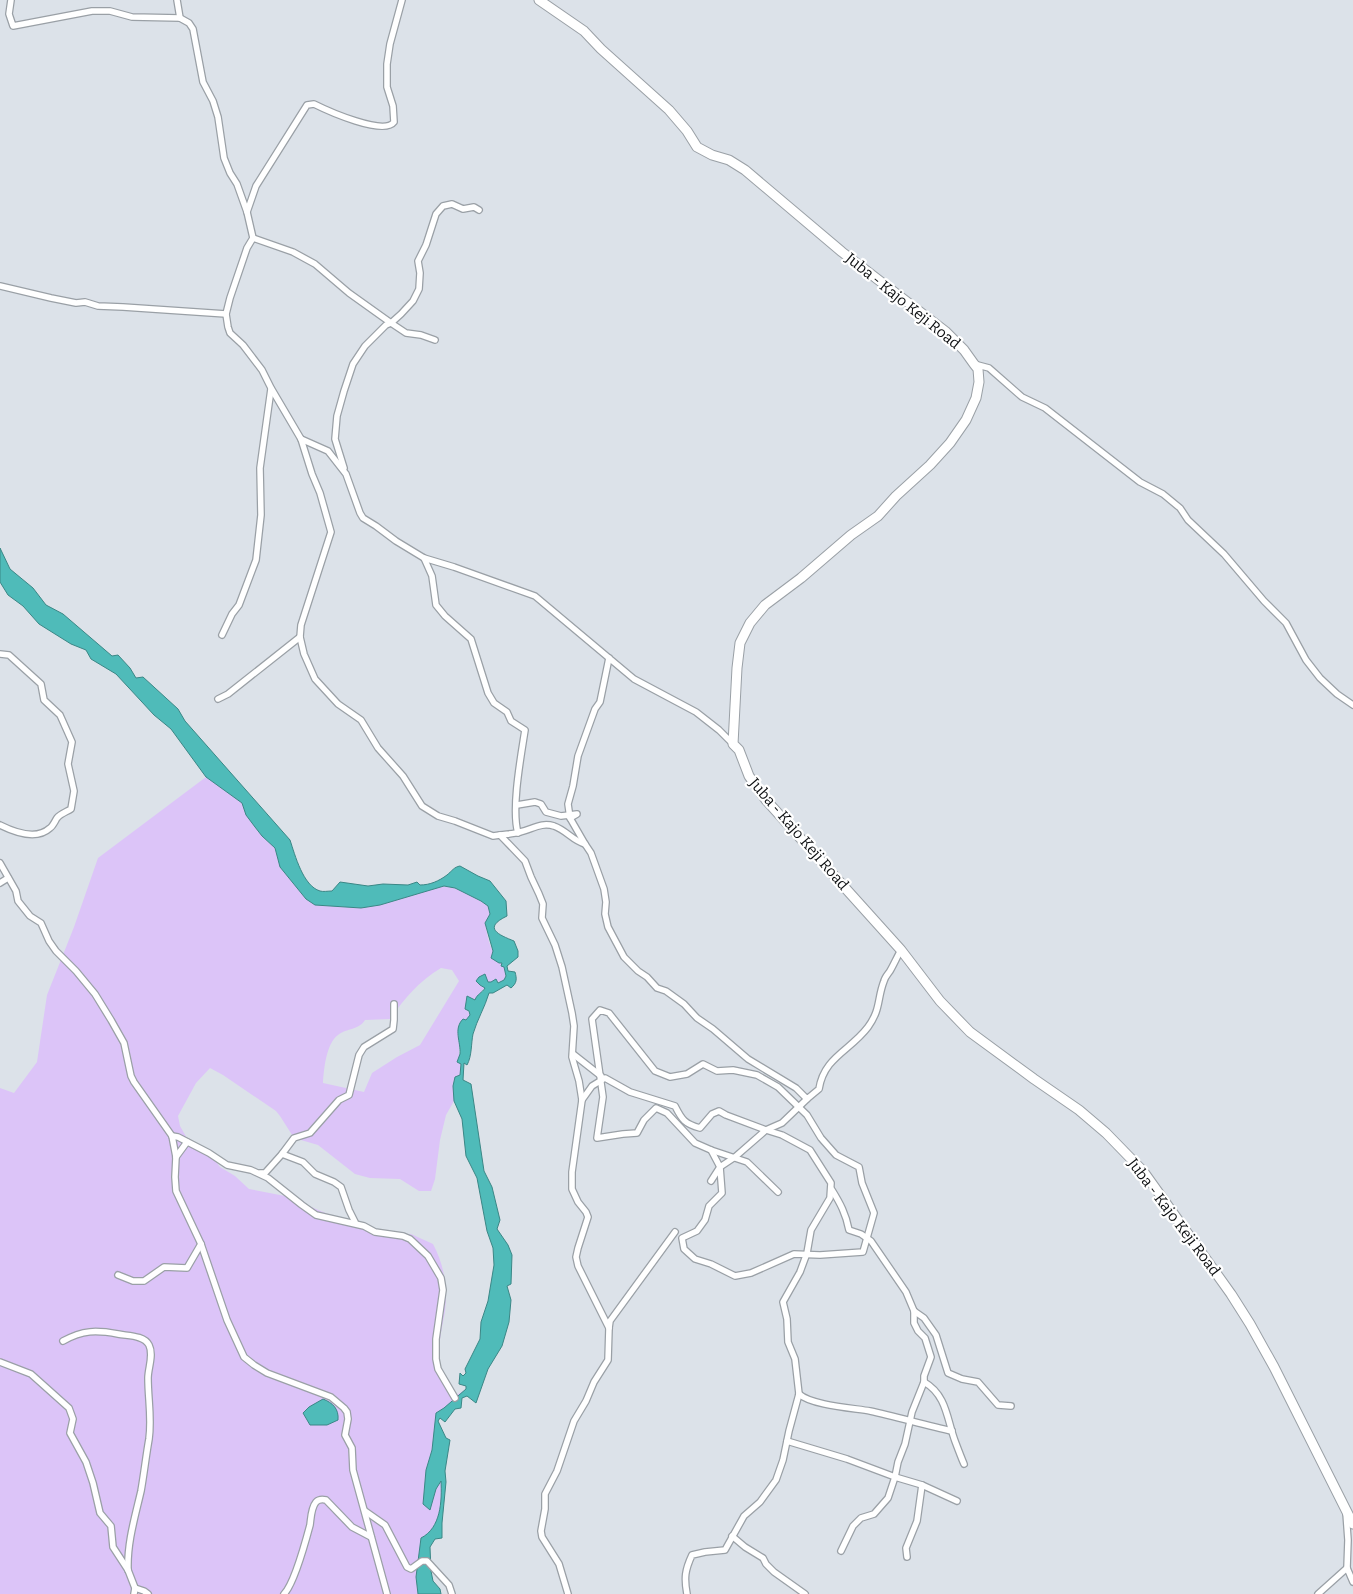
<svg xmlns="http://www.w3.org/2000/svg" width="1353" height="1594" viewBox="0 0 1353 1594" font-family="Bitter,serif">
	<rect width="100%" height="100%" fill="#dce2e9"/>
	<path fill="#dcc4f8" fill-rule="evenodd" d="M206 777 242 803 246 815 262 836 275 848 280 867 306 899 315 905 361 908 380 905 443 886 455 888 481 901 488 906 490 914 485 923C487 932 488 943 493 951 498 961 510 968 504 980 496 983 488 982 480 985L485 987 475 1000 472 999 467 1009 470 1015 466 1020 458 1025C458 1038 461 1050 458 1062L461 1063 460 1075 454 1080V1101L446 1115 440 1140 435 1179 431 1191H419L400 1179 370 1178 355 1174 318 1145 294 1138 280 1116 276 1111 223 1075 210 1068 196 1083 178 1116 180 1126 188 1140 209 1153 220 1167 235 1176 249 1189 285 1196 335 1217 393 1234H411L433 1244C444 1265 448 1287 445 1311 442 1330 436 1349 441 1369 443 1378 450 1388 455 1396L466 1389 444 1408 436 1413 432 1450 426 1470 423 1504 430 1510 436 1489 442 1480C441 1501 442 1528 421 1538L416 1577 418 1594H0V1088L14 1093 37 1062 47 995 74 927 98 858ZM441 968 452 970 459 981 420 1045 397 1057 372 1073 364 1092 323 1083C324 1069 326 1044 338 1035 347 1028 359 1030 365 1020L390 1019C404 999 419 981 441 968Z"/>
	<g fill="#4fbbb9" stroke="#3b8786">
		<path d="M0 548 10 569 33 588 46 605 63 614 112 656 118 655 130 668 136 678 143 677 178 709 185 721 290 840C295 855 303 886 320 891 323 892 328 891 332 891L340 882 368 886 383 884 408 885 417 882 420 885C430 885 439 881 447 875 452 871 454 867 460 866L478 876 490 881 506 901 507 916C482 928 499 935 514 941L518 951V957L507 966 508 971 515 972C517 979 517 983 511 988L507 985 493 993H489C485 1007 477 1020 473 1034 471 1044 472 1056 467 1065L464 1063 463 1080 471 1084 484 1171 492 1187 500 1220 497 1229 508 1245 512 1255 511 1284 507 1286 511 1300 509 1322 502 1346 488 1369 476 1403 467 1396 462 1398 461 1408 455 1409 445 1422 440 1418 438 1421 446 1438 450 1440 445 1471 446 1482 442 1523V1538L435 1539 430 1547 431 1571 433 1581 440 1589 441 1594H418L416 1577 421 1538C441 1528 442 1501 441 1481L436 1489 430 1510 423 1504 426 1470 432 1450 436 1413 444 1408 466 1389V1386L459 1384 460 1373 463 1376 466 1373 465 1369 480 1339 481 1322 488 1301 494 1265 493 1248 487 1231 477 1178 466 1156 462 1119 454 1101 453 1086 455 1077 460 1075 461 1064 457 1062C458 1059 459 1057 460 1054 461 1042 453 1029 463 1019L466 1020 470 1015 469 1011 465 1009 467 996 475 1000C477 994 482 993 485 988L480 985 476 981 479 977 485 974 488 982H491L496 979 498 983 504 980 506 976 504 967 501 966 502 963H499L491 958 493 951 485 923 490 914 488 906 481 901 455 888 444 886 380 905 361 908 315 905 306 899 280 867 275 848 262 836 255 827 246 815 242 803 206 777 171 729 154 715 116 674 91 659 86 650 71 644 39 624 23 606 8 595 0 582Z"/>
		<path d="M323 1399C333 1403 339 1409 338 1420L327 1425H310L303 1413 309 1407Z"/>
	</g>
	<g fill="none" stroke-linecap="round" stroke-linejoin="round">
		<g stroke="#9aa0a6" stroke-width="8">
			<g id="street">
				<path d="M11 0 9 14 13 26 92 11H110L132 17 180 18"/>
				<path d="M177 0 180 18 189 23 193 29 203 82 213 101 218 117 224 158 230 173 237 184 247 212 253 238 247 248 230 298 226 314 228 327 230 333 243 345 262 370 271 388 301 439 312 474 320 493 331 532 301 625 300 637 228 694 218 699"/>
				<path d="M247 212 256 186 307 105 314 104C328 111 384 136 394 122L393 106 387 87V64L390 44 402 0"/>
				<path d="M253 238 293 252 315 264 349 293 391 323 386 325 365 346 353 364 344 391 337 416 335 439 344 468"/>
				<path d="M0 286 51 298 76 303 85 302 98 306 123 307 226 314"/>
				<path d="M435 340 421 335 406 333 391 323 401 314 413 301 419 289 420 273 418 261 426 245 436 214 443 206 452 204 463 209 474 207 479 210"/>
				<path d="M974 364 989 368 1022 397 1045 408 1140 482 1163 494 1180 508 1188 520 1224 554 1264 601 1286 623 1306 660 1320 678 1337 694 1353 705"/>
				<path d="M301 439 328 451 346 474 360 513 363 518 376 526 396 541 424 558 454 567 535 596 634 679 696 712 719 730 733 744"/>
				<path d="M424 558 432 576 436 605 445 616 471 639 488 693 494 703 507 712 511 721 525 730C521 756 511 809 518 833"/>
				<path d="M222 635 232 614 239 605 256 560 261 515 260 468 271 389"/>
				<path d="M300 637 304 654 315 679 338 704 361 720 378 748 403 776 422 806 438 816 455 821 493 836 500 835 525 861 531 877 539 894 543 904 542 918 555 945 562 967 572 1013 574 1026 572 1057 579 1081 582 1100 572 1172V1189L578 1202 586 1212 588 1217 578 1248 576 1257 578 1266 609 1328"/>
				<path d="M0 654 9 655 41 684 44 700 60 715 72 742 68 764 74 791 71 809C66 812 60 814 57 818 55 821 53 826 50 828 36 841 14 832 0 825"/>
				<path d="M517 805 535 802 541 804 546 812 561 816 577 814 570 818"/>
				<path d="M500 835C507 834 514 834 520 832 533 829 541 822 554 826 566 830 573 841 585 844L591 853 604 889 606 902 605 914 608 927 624 957 638 971 647 977 657 988 666 991 684 1004 697 1018 713 1029 748 1059 796 1088 807 1099 819 1089C824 1057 850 1051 868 1027 881 1009 877 999 884 981 885 977 888 974 890 971 894 964 897 957 901 950"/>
				<path d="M585 844 570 818 568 804 573 786 578 756 595 709 600 702 609 658"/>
				<path d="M0 863 16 891 18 901 30 916 41 923 49 941 56 951 76 971 95 994 111 1020 124 1043 131 1076 134 1082 172 1136 176 1157 175 1177 176 1191 201 1244 227 1320 244 1357 254 1365 267 1373 331 1397 344 1408 347 1412 348 1419 345 1435 352 1448 353 1470 387 1594"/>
				<path d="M0 883 8 878"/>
				<path d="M600 1010 609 1013 655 1071 670 1077 687 1074 703 1064 717 1071 733 1070 757 1075 778 1087 807 1115 821 1138 836 1155 859 1167 862 1183 874 1213 863 1252 820 1255 794 1254 751 1273 735 1276 711 1264 695 1259 684 1249 682 1238 697 1231 705 1220 709 1206 722 1193 720 1167 711 1150 695 1143 667 1113 656 1108 644 1120 637 1133 623 1134 597 1138 603 1097 592 1019Z"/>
				<path d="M573 1054 601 1076"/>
				<path d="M582 1100 592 1086 605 1078 630 1092 675 1106C682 1120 685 1124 700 1128L712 1114 719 1111 726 1115 766 1130 782 1123 807 1099"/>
				<path d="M172 1136 178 1137 209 1153 227 1165 251 1170 268 1178 302 1205 316 1215 364 1226 375 1232 403 1236 410 1239 428 1256 441 1278 443 1290 436 1339V1359L438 1369 455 1398"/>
				<path d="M711 1150 747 1162 778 1192"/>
				<path d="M282 1154 303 1162 315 1174 334 1182 341 1187 349 1210 355 1222"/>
				<path d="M176 1157 187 1142"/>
				<path d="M260 1173H265L282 1154 294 1138 310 1133 339 1100 349 1095 359 1055 364 1047 393 1029 394 1020V1004"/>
				<path d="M832 1190C840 1203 846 1214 849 1230L861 1234 871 1241 906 1292 914 1311 924 1318 936 1335 948 1373 962 1379 978 1382 998 1405 1011 1406"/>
				<path d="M118 1275 133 1281H144L164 1267 187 1268 201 1244"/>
				<path d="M63 1341C83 1330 96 1330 118 1334 127 1336 144 1335 149 1345 154 1355 148 1368 148 1378 148 1399 152 1418 149 1439 146 1456 144 1474 141 1491 135 1517 127 1543 128 1570"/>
				<path d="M0 1362 31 1374 69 1408 73 1419 70 1433 86 1462 93 1483 100 1513 111 1526 113 1547 128 1570 135 1588 134 1594"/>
				<path d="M924 1382C947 1395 947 1420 955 1441 958 1449 961 1457 964 1464"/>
				<path d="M799 1394C811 1405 852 1408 870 1411 897 1417 925 1425 952 1431"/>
				<path d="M787 1441 847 1459 895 1477 922 1485 957 1501"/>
				<path d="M365 1511 385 1525 407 1567 411 1569 422 1561H427L449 1585 452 1594"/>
				<path d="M1346 1513 1348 1540 1347 1568 1353 1582"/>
				<path d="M732 1536 745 1547 763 1558 766 1564 774 1572 805 1594"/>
				<path d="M841 1551 853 1526 861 1518 874 1514 888 1498 895 1477 898 1462 905 1444 912 1412 924 1382V1376L931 1357 925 1338 918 1331 914 1323V1311"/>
				<path d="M907 1557 906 1548 917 1521 922 1485"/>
				<path d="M135 1588 144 1591 148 1594"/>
				<path d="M284 1594C294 1584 306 1540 310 1525 311 1518 311 1508 316 1502 319 1499 322 1499 326 1500L352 1527 371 1537"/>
				<path d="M568 1594 559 1564 542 1537 541 1531 545 1509V1494L557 1471 574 1421 586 1401 594 1382 608 1360 609 1328 610 1321 675 1232"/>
				<path d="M687 1594C684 1578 685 1570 692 1555L705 1552 725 1550 744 1516 760 1502 776 1480 783 1460 789 1431 799 1394 795 1359 788 1342 787 1319 783 1302 800 1272 807 1253 811 1230 830 1198 831 1183 810 1150 782 1135 766 1130 735 1157 720 1167 711 1181"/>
				<path d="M1318 1594 1347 1568"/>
			</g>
		</g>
		<g stroke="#9aa0a6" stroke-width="11">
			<path id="secondary" d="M539 0 584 31 601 49 669 110 687 131 697 147 712 155 729 160 745 170 842 252 945 331 964 350 974 364 978 369 979 382 976 398 966 420 950 443 930 465 896 496 878 516 851 535 801 578 765 605 750 623 740 643 737 668 733 744 739 750 749 776 766 800 901 950 940 1001 970 1032 1034 1079 1079 1110 1106 1133 1143 1171 1231 1294 1250 1324 1274 1367 1353 1524"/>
		</g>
		<use href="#street" stroke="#fff" stroke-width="5.5"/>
		<use href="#secondary" stroke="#fff" stroke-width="9"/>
	</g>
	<g text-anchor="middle" stroke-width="4.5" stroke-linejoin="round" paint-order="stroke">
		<g font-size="15" fill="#0b0d0f" stroke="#fff">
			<text transform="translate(903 301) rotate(39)" y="5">Juba - Kajo Keji Road</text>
			<text transform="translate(799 834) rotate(49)" y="5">Juba - Kajo Keji Road</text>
			<text transform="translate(1174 1217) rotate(53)" y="5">Juba - Kajo Keji Road</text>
		</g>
	</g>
</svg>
